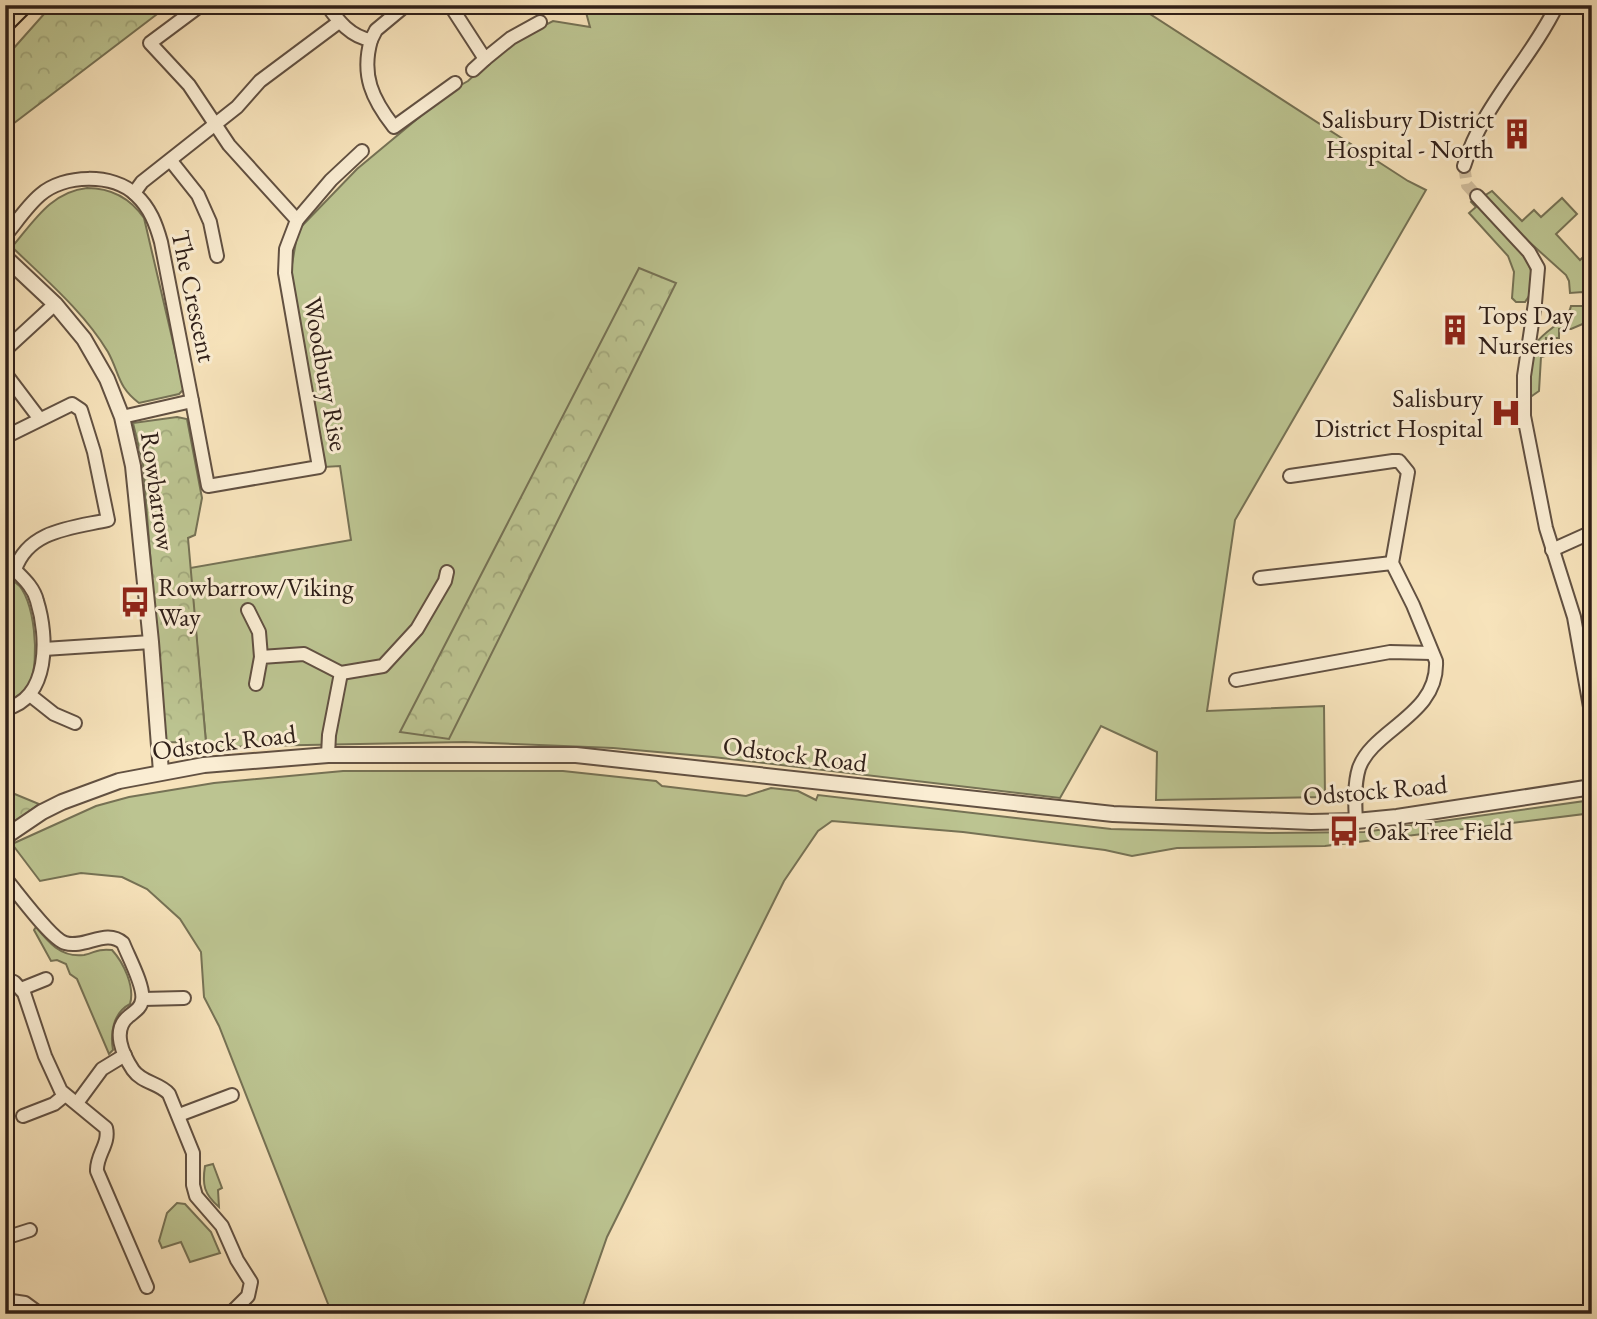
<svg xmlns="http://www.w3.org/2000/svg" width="1597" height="1319" viewBox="0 0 1597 1319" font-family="'EB Garamond',serif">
	<defs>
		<pattern id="forest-crowns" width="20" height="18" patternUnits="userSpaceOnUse" patternTransform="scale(1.75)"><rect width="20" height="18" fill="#bcc491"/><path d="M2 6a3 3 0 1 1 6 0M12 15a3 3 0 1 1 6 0" fill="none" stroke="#a2a87c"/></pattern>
	</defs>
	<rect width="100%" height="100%" fill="#f7e3bb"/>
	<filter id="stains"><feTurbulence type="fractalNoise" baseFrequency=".00286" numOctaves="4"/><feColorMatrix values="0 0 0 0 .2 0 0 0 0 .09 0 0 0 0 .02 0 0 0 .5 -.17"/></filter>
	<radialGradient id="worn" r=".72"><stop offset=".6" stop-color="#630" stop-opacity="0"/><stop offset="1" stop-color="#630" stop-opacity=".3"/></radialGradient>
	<g fill="#bcc491" stroke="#767255" stroke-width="2">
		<path d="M584 5H1136L1408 181 1426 190 1235 520 1207 711 1324 706 1325 797 1156 800 1157 752 1101 726 1060 798 713 757 613 748 465 742 248 746 191 751 175 742H206L190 568 351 540 340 466 324 467 291 270 298 230 357 169 452 90 468 81 510 43 553 21 590 27Z"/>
		<path d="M87 188C111 188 130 198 144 218L184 389 179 394 139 403C117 386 120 374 108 352 84 312 46 280 12 247 34 221 51 192 87 188Z"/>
		<path d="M1492 191 1522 221 1534 210 1541 217 1562 198 1577 214 1556 234 1580 260 1592 249V295L1583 292 1570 293 1569 281 1566 275 1518 232 1484 196Z"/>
		<path d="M1474 198C1496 222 1553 268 1525 302H1516L1512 298 1514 272 1508 256 1469 213 1476 207 1471 202Z"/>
		<path d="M1590 299 1592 320 1571 329H1559V338H1546L1545 356 1541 357 1539 391 1529 398C1530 382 1528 356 1537 342 1546 329 1568 321 1571 306H1585Z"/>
		<path d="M5 580C9 581 13 581 16 583 35 596 40 662 30 682 24 692 16 699 5 701Z"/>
		<path d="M343 771H563L656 781 662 786 746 796 771 788 798 791 816 800 818 795 1111 829 1269 833 1364 832 1592 800V813L1325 846 1177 848 1132 856 1105 850 963 832 832 821 818 831 784 881 607 1237 580 1314H332L219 1026 204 997 201 952 180 919 147 889 122 877 81 873 40 881 12 844 96 806 129 797 214 783Z"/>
		<path d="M36 927C48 942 61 958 84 955 97 952 95 949 112 950 124 963 135 987 130 1004 113 1013 110 1033 113 1050L109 1054 77 979 70 974 66 964 57 960 51 961 34 930Z"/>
		<path d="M213 1164 222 1188 218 1190 219 1207C204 1194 202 1185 205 1166Z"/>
		<path d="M177 1203 185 1204 211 1232 220 1253 190 1262 181 1242 162 1248 159 1241 167 1213Z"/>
	</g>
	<g fill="url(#forest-crowns)" stroke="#767255" stroke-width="2">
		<path d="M52 5H169L5 130V58Z"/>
		<path d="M639 268 676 283 449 739 400 732Z"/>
		<path d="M177 417 187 419 202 498 195 535 188 538 206 743 165 742 143 465 133 423Z"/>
		<path d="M5 790 39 804 9 827 5 825Z"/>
	</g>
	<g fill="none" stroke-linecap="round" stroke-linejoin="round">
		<path stroke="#cfbc9b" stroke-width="12" stroke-dasharray="12 6" stroke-linecap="butt" d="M1464 166 1467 185 1477 196"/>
		<g stroke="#625142" stroke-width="16">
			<g id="minor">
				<path d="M327 5C338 21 351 37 371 40 361 75 372 99 394 127L455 83"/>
				<path d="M450 5 485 59 511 38 540 22"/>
				<path d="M371 40 376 30 406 5"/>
				<path d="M473 70 485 59"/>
				<path d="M171 161 198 195 210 222 217 256"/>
				<path d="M1464 166C1482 105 1530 61 1557 5"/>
				<path d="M134 193 142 182 237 107 260 81 339 22"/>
				<path d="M1477 196 1529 252 1538 268 1535 303 1524 376V416L1546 528 1574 617 1592 718"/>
				<path d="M297 220 331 180 362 151"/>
				<path d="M5 236C16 223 27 206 40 195 64 174 113 173 136 195 150 208 156 224 161 242L192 401 122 417"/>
				<path d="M5 350 55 304"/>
				<path d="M5 373 39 418"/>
				<path d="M192 401 208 486 319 467 285 273 286 249 297 220 229 145 189 85 150 43 201 5"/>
				<path d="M5 437 72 404 81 410 94 452 108 520C72 528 28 530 15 570 24 579 34 588 37 601 48 636 50 699 5 709"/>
				<path d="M1290 476 1393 461H1399L1408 472 1392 563 1413 605 1436 661C1439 715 1373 729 1359 768 1354 784 1355 804 1356 821"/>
				<path d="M1552 550 1592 532"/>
				<path d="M1260 578 1392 563"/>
				<path d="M248 610 259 632 261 657"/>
				<path d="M44 649 151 642"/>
				<path d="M1236 680 1390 652 1432 653"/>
				<path d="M256 684 261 657 304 654 341 673 383 666 417 629 445 581 447 572"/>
				<path d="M30 695 54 714 75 723"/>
				<path d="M328 755 329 735 341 673"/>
				<path d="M5 878C17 892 51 939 65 943 85 949 106 928 123 943 128 956 145 987 142 1000 141 1008 135 1011 129 1016 111 1030 123 1055 133 1070 142 1083 160 1083 169 1094L193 1153V1185L196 1196 222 1226 237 1260 251 1282 248 1296 230 1314"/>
				<path d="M5 979 14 982 24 993 45 1056 61 1091 106 1128C110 1144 96 1155 97 1171L147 1287"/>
				<path d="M21 989 46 979"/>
				<path d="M143 999 184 998"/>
				<path d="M77 1103 102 1069 125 1055"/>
				<path d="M179 1115 232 1095"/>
				<path d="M23 1116 54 1104 65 1095"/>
				<path d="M5 1238 30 1230"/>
				<path d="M5 1300 25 1303 40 1314"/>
			</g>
		</g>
		<g stroke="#625142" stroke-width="18">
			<g id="tertiary">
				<path d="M5 257 55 304 84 339 107 379 122 417 133 466 151 642 161 772"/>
				<path d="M5 837 42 812 62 802 119 781 204 765 328 755H576L1113 814 1311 822 1356 821 1397 817 1592 787"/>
			</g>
		</g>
		<g stroke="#302019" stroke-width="23">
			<path id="trunk" d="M5 22 22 5"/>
		</g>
		<use href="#minor" stroke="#faedd3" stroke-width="12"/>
		<use href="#tertiary" stroke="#faedd3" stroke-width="14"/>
		<use href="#trunk" stroke="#f7e3bb" stroke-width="19"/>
	</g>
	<defs>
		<g id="building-bare" transform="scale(2.415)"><path d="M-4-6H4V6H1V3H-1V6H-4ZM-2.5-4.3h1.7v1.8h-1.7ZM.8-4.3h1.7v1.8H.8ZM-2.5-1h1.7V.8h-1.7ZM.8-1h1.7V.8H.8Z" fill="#8f2418" stroke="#faedd3" stroke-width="2.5" paint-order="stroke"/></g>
		<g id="hospital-bare" transform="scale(2.415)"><path d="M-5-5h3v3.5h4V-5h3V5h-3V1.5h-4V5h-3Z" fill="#8f2418" stroke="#faedd3" stroke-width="2.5" paint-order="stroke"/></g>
		<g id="bus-bare" transform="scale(2.415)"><path d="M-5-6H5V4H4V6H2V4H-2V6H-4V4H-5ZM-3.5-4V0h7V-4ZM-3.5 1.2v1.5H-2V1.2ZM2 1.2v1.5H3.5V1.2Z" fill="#8f2418" stroke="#faedd3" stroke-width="2.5" paint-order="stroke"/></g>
	</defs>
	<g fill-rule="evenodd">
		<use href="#building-bare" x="1517" y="134"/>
		<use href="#building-bare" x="1455" y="330"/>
		<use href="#hospital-bare" x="1506" y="413"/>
		<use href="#bus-bare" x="135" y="602"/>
		<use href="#bus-bare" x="1344" y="831"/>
	</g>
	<g text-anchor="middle" stroke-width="6" stroke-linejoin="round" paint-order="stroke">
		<g font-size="26" fill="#302019" stroke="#faedd3" text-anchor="start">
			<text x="1494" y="128" text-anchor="end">Salisbury District<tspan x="1494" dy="30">Hospital - North</tspan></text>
			<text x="1478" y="324">Tops Day<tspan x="1478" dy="30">Nurseries</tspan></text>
			<text x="1483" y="407" text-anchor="end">Salisbury<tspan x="1483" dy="30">District Hospital</tspan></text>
			<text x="158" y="596">Rowbarrow/Viking<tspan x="158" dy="30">Way</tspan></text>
			<text x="1367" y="840">Oak Tree Field</text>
		</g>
		<g font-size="26" fill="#302019" stroke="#faedd3">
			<text transform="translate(194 296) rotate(78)" y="9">The Crescent</text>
			<text transform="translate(326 374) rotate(80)" y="9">Woodbury Rise</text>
			<text transform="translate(158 491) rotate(82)" y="9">Rowbarrow</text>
			<text transform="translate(224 742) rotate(-7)" y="9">Odstock Road</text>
			<text transform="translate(795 754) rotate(7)" y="9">Odstock Road</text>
			<text transform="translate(1375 790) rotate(-5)" y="9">Odstock Road</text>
		</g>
	</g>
	<rect width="1597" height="1319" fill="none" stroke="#f7e3bb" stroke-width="28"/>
	<rect x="7" y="7" width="1583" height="1305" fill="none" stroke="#302019" stroke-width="3.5"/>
	<rect x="14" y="14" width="1569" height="1291" fill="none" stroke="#302019" stroke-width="2"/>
	<rect width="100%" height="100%" filter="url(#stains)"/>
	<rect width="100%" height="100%" fill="url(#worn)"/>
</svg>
